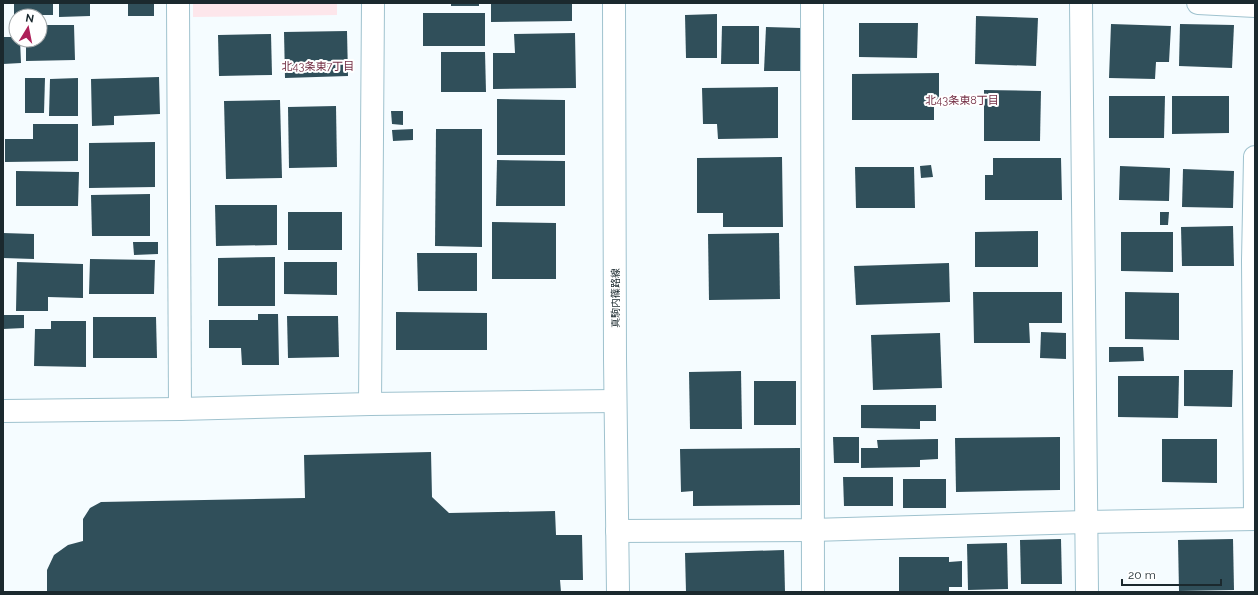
<svg xmlns="http://www.w3.org/2000/svg" width="1258" height="595" viewBox="0 0 1258 595" font-family="Raleway,'Noto Sans JP',sans-serif">
	<rect width="100%" height="100%" fill="#f5fcff"/>
	<path fill="#fde6eb" d="M193 3H337V15L193 17Z"/>
	<g fill="#304f5a">
		<rect x="14" y="3" width="39" height="12"/>
		<path d="M59 3H90V16L59 17Z"/>
		<rect x="128" y="3" width="26" height="13"/>
		<rect x="451" y="3" width="28" height="3"/>
		<path d="M491 3H572V21L491 22Z"/>
		<rect x="423" y="13" width="62" height="33"/>
		<path d="M717 14V58H686L685 15Z"/>
		<path d="M976 16 1038 18 1036 66 975 64Z"/>
		<path d="M859 23H918L917 58 859 57Z"/>
		<path d="M1111 24 1171 26 1169 62H1156L1155 79 1109 78Z"/>
		<path d="M1180 24 1234 25 1232 68 1179 66Z"/>
		<path d="M40 25H74L75 60 26 61V40H40Z"/>
		<path d="M722 26H759V64H721Z"/>
		<path d="M766 27 801 28 800 71H764Z"/>
		<path d="M347 31 348 76 285 78 284 32Z"/>
		<path d="M575 33 576 88 493 89V53H515L514 34Z"/>
		<path d="M271 34 272 75 219 76 218 35Z"/>
		<path d="M3 37H16V40H20L21 63 3 64Z"/>
		<path d="M441 52H485L486 92H441Z"/>
		<path d="M939 73V100L934 99V120H852V74Z"/>
		<path d="M159 77 160 114 114 116V125L92 126 91 79Z"/>
		<path d="M25 78H45L44 113H25Z"/>
		<path d="M78 78V116H49L50 79Z"/>
		<path d="M778 87V138L718 139 717 124H703L702 88Z"/>
		<path d="M984 90 1041 91 1040 141H984Z"/>
		<path d="M1109 96H1165L1164 138H1109Z"/>
		<path d="M1172 96H1229V133L1172 134Z"/>
		<path d="M497 99 565 100V155H497Z"/>
		<path d="M280 100 282 178 226 179 224 101Z"/>
		<path d="M336 106 337 167 289 168 288 107Z"/>
		<path d="M391 111H403V125L392 124Z"/>
		<path d="M33 124H78V161L5 162V139H33Z"/>
		<path d="M413 129V140L393 141 392 130Z"/>
		<path d="M436 129H482V247L435 246Z"/>
		<path d="M155 142V187L89 188V143Z"/>
		<path d="M782 157 783 227H723V213H697V158Z"/>
		<path d="M993 158H1061L1062 200H985V175H993Z"/>
		<path d="M497 160 565 161V206H496Z"/>
		<path d="M931 165 933 177 921 178 920 166Z"/>
		<path d="M1120 166 1170 168 1169 201 1119 200Z"/>
		<path d="M855 167H914L915 208H856Z"/>
		<path d="M1183 169 1234 171 1233 208 1182 207Z"/>
		<path d="M16 171 79 172 78 206H16Z"/>
		<path d="M150 194V236H92L91 195Z"/>
		<path d="M215 205H277V245L216 246Z"/>
		<rect x="288" y="212" width="54" height="38"/>
		<path d="M1160 212H1169L1168 225H1160Z"/>
		<path d="M492 222 556 223V279H492Z"/>
		<path d="M1233 226 1234 266H1182L1181 227Z"/>
		<path d="M1038 231V267H975V232Z"/>
		<path d="M1121 232H1173V272L1121 271Z"/>
		<path d="M3 233 34 234V259L3 258Z"/>
		<path d="M779 233 780 299 709 300 708 234Z"/>
		<path d="M133 242H158V254L134 255Z"/>
		<path d="M417 253H477V291H418Z"/>
		<path d="M275 257V306H218V258Z"/>
		<path d="M90 259 155 260 154 294H89Z"/>
		<path d="M17 262 83 264V298L48 297V311H16Z"/>
		<path d="M284 262H337V295L284 294Z"/>
		<path d="M949 263 950 302 856 305 854 266Z"/>
		<path d="M973 292H1062V323H1029L1030 343H974Z"/>
		<path d="M1125 292 1179 293V340L1125 339Z"/>
		<path d="M396 312 487 313V350H396Z"/>
		<path d="M258 314H278L279 365H242L241 348H209V320H258Z"/>
		<path d="M3 315H24V328L3 329Z"/>
		<path d="M287 316H338L339 357 288 358Z"/>
		<path d="M93 317H156L157 358H93Z"/>
		<path d="M51 321H86V367L34 366 35 329H51Z"/>
		<path d="M1041 332 1066 333V359L1040 358Z"/>
		<path d="M940 333 942 388 873 390 871 335Z"/>
		<path d="M1109 347H1143L1144 361 1109 362Z"/>
		<path d="M1184 370H1233L1232 407 1184 406Z"/>
		<path d="M741 371 742 429H690L689 372Z"/>
		<path d="M1118 376H1179L1178 418 1118 417Z"/>
		<rect x="754" y="381" width="42" height="44"/>
		<path d="M861 405H936V421H920V429L861 428Z"/>
		<path d="M833 437H859V463H834Z"/>
		<path d="M1060 437V490L956 492 955 438Z"/>
		<path d="M938 439V459L920 460V467L861 468V448H878L877 440Z"/>
		<path d="M1162 439H1217V483L1162 482Z"/>
		<path d="M800 448V505L693 506V491L681 492 680 449Z"/>
		<path d="M431 452 432 497 449 513 555 511 556 535H582L583 580H560L561 592H47V570L54 555 68 545 83 541V519L90 508 101 502 305 498 304 455Z"/>
		<path d="M843 477H893V506H844Z"/>
		<rect x="903" y="479" width="43" height="29"/>
		<path d="M1061 539 1062 584H1021L1020 540Z"/>
		<path d="M1233 539 1234 590 1179 591 1178 540Z"/>
		<path d="M1007 543 1008 589 968 590 967 544Z"/>
		<path d="M784 550 785 592H686L685 553Z"/>
		<path d="M899 557H949V562L962 561V587H949V579V592H899Z"/>
	</g>
	<g fill="none" stroke-linecap="round" stroke-linejoin="round">
		<g stroke="#9fc2ce" stroke-width="24">
			<g id="street">
				<path d="M178 3 180 409"/>
				<path d="M812 3 813 592"/>
				<path d="M1081 3 1087 592"/>
				<path d="M1198 3 1255 6"/>
				<path d="M1255 157 1253 261 1255 513"/>
				<path d="M370 404 373 3"/>
				<path d="M3 411 180 409 370 404 615 401"/>
				<path d="M617 531 812 530 1086 522 1255 519"/>
			</g>
		</g>
		<g stroke="#9fc2ce" stroke-width="24">
			<path id="primary" d="M614 3 615 359 618 592"/>
		</g>
		<use href="#street" stroke="#fff" stroke-width="22"/>
		<use href="#primary" stroke="#fff" stroke-width="22"/>
	</g>
	<g text-anchor="middle" stroke-width="4" stroke-linejoin="round" paint-order="stroke">
		<g font-size="10" fill="#1b292e" stroke="#fff">
			<text transform="translate(615 298) rotate(-90)" y="4">真駒内篠路線</text>
		</g>
		<g font-size="11" fill="#742f45" stroke="#fff">
			<text x="318" y="70">北43条東7丁目</text>
			<text x="962" y="104">北43条東8丁目</text>
		</g>
	</g>
	<rect width="1258" height="595" fill="none" stroke="#1b292e" stroke-width="8"/>
	<g transform="translate(28 28) rotate(10)"><circle r="19" fill="#ffffff" stroke="#a4a9ab"/>
	<path d="M0-3L7 15L0 10L-7 15Z" fill="#ae2059"/>
	<text y="-6" font-size="11" font-weight="bold" text-anchor="middle" fill="#1b292e">N</text>
	</g>
	<path d="M1122 579v6h99v-6" fill="none" stroke="#1b292e" stroke-width="2"/>
	<text x="1128" y="579" font-size="12" fill="#1b292e" stroke="#ffffff" stroke-width="3" paint-order="stroke">20 m</text>
</svg>
